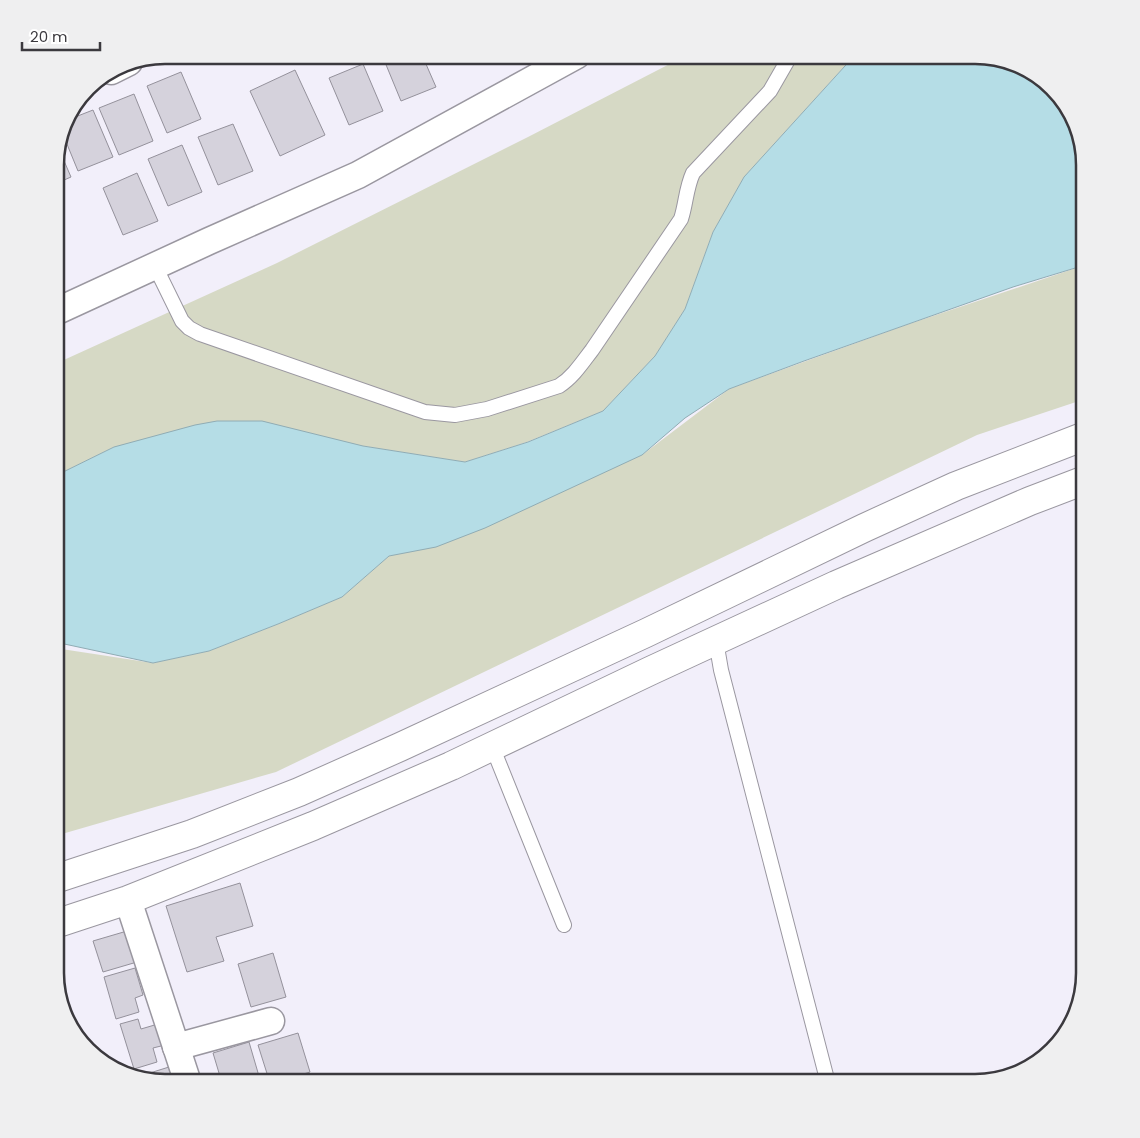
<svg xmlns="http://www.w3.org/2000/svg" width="1140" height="1138" viewBox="0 0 1140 1138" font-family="Poppins,sans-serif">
	<rect width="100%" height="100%" fill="#f2effa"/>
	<g fill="#d6d9c5">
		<path d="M687 55H857L843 68 744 177 713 232 685 309 655 356 603 411 527 442 465 462 363 446 114 447 55 476V364L277 263 528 137Z"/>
		<path d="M1085 265V399L977 435 276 772 55 836V648L153 663 209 651 278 624 342 597 389 556 642 455 729 389 903 326Z"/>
	</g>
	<path fill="#b5dde6" stroke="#90acb4" d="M855 55H982L1024 66 1058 92 1077 123 1085 165V265L1013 287 804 361 729 389 685 418 642 455 485 528 436 547 389 556 342 597 278 624 209 651 153 663 55 642V476L114 447 195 425 217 421H262L363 446 465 462 528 442 603 411 655 356 685 309 713 232 744 177Z"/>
	<g fill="#d5d2dc" stroke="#94919b">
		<path d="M382 55H422L436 87 401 101Z"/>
		<path d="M363 64 383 111 349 125 329 78Z"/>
		<path d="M295 70 325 135 280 156 250 91Z"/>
		<path d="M181 72 201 119 167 133 147 86Z"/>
		<path d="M134 94 153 141 119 155 99 108Z"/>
		<path d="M93 110 113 157 78 171 62 132 65 121Z"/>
		<path d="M233 124 253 171 218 185 198 137Z"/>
		<path d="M182 145 202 192 168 206 148 159Z"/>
		<path d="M58 147 71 177 55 184V157Z"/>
		<path d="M137 173 158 221 123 235 103 188Z"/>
		<path d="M240 883 253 926 216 937 224 961 187 972 166 906Z"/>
		<path d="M127 931 137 962 103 972 93 941Z"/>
		<path d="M273 953 286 997 251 1007 238 964Z"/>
		<path d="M135 968 143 995 135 998 139 1012 116 1019 104 977Z"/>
		<path d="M138 1019 141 1029 158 1024 165 1045 153 1048 157 1062 134 1069 120 1024Z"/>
		<path d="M298 1033 310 1072 274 1083H270L258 1045Z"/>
		<path d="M249 1042 261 1083H222L213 1053Z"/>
		<path d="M169 1067 174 1083H165L137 1077Z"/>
		<path d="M310 1078 312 1083H293Z"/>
	</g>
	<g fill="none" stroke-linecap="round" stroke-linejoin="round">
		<g stroke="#9a97a0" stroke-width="16">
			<g id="lane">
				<path d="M155 266 182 321 189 328 200 334 425 412 455 415 487 409 559 386C573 377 582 363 592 350L681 219C686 204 686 188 693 173L770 91 789 58V55"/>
				<path d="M716 641 721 670 828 1083"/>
				<path d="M492 746 564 925"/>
			</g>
		</g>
		<g stroke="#9a97a0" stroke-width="29">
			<g id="street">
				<path d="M111 71 129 62"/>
				<path d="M55 312 209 241 358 175 577 55"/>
				<path d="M128 900 188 1083"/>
				<path d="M176 1047 271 1021"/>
			</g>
		</g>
		<g stroke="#9a97a0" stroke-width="30">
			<g id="secondary">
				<path d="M55 879 192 834 299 792 400 747 646 633 864 528 956 486 1085 436"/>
				<path d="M55 924 128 900 313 826 451 766 650 671 836 585 1030 501 1085 480"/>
			</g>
		</g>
		<use href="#lane" stroke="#fff" stroke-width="14"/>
		<use href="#street" stroke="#fff" stroke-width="26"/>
		<use href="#secondary" stroke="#fff" stroke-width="28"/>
	</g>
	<path d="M0 0H1140V1138H0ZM165 64H975A101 101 0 0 1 1076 165V973A101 101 0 0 1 975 1074H165A101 101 0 0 1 64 973V165A101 101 0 0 1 165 64Z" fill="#efeff0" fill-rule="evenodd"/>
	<path fill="none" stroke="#3b393e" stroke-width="2.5" d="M165 64H975A101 101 0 0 1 1076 165V973A101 101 0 0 1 975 1074H165A101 101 0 0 1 64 973V165A101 101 0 0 1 165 64Z"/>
	<path d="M22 42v8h78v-8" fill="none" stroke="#3b393e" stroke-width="2.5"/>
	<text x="30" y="42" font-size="15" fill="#3b393e" stroke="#ffffff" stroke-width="4" paint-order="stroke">20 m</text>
</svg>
